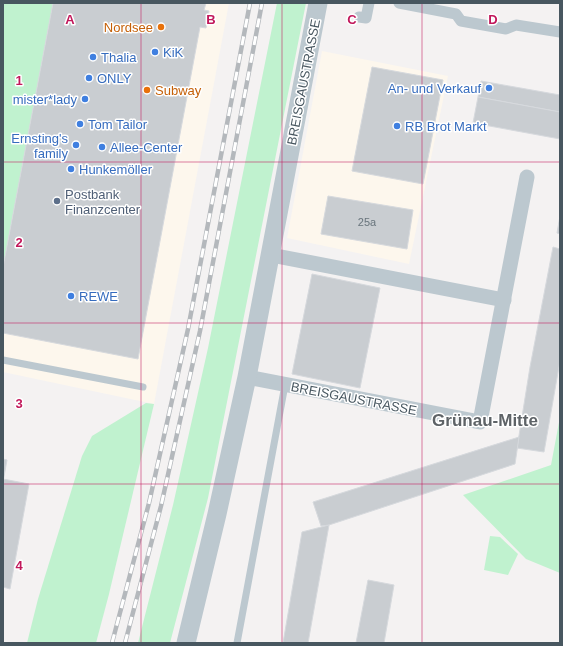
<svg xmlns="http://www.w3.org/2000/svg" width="563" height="646" viewBox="0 0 563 646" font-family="Arial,sans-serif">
	<rect width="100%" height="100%" fill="#f4f2f2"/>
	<g fill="#fdf7ed">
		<path d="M31 3H229L154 404 3 372V143Z"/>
		<path d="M322 51 448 76 409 264 287 238Z"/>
	</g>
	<g fill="#c0f2cf">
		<path d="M3 3H53L3 267Z"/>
		<path d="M277 3H306L208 498 170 643H138L173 505 208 348Z"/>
		<path d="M146 403 154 404 109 594 96 643H27L38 599 82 456 92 436Z"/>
		<path d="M560 417V573L526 559 463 495 551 465Z"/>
		<path d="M490 536 500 537 518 554 508 575 484 570Z"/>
	</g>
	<g fill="#c9cdd1" stroke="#d6d9dd">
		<path d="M53 3H206L204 10 209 11 206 28 200 27 138 359 3 333V267Z"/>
		<path d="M372 67 443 80 423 184 352 171Z"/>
		<path d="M481 81 560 95V112L478 97Z"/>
		<path d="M478 97 560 112V139L473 123Z"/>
		<path d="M328 196 413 210 407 249 321 234Z"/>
		<path d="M560 216V234L557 233Z"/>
		<path d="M553 247 560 249V361L544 452 517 448 530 367Z"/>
		<path d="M312 274 380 288 360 388 292 374Z"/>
		<path d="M519 437 515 464 329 525 321 526 313 502Z"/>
		<path d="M3 459 7 460 3 482Z"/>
		<path d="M3 479 29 484 10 589 3 587Z"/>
		<path d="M329 525 308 643H283L302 532Z"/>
		<path d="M368 580 394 585 384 643H356Z"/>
	</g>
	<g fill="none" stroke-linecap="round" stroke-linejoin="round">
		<g stroke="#bcc8cf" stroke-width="7">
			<path d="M3 360 143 387"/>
			<path d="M237 643 285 385"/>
		</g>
		<g stroke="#bcc8cf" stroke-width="11">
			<path d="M399 3 456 14 461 21 506 29 516 25 560 32"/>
			<path d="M359 17 366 18 369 3"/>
		</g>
		<g stroke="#bcc8cf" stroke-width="15">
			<path d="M271 255 504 300"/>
			<path d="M247 377 480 422 527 177"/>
		</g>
		<path stroke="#bcc8cf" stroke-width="19" d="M186 643 217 514 247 377 318 3"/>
		<g stroke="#b4b8bc" stroke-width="4.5">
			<g id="rail">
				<path d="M112 643 149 503 188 329 250 3"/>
				<path d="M125 643 161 506 200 331 262 3"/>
			</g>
		</g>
		<use href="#rail" stroke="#fff" stroke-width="3" stroke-dasharray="9" stroke-linecap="butt"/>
	</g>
	<path fill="none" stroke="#c2185b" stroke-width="1" stroke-opacity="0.55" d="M141 3V643M282 3V643M422 3V643M3 162H560M3 323H560M3 484H560"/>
	<g fill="#e8710a" stroke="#fff" stroke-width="1.5">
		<circle cx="161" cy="27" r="4"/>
		<circle cx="147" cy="90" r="4"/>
	</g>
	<g fill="#3f7fe0" stroke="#fff" stroke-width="1.5">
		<circle cx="155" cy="52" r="4"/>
		<circle cx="93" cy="57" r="4"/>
		<circle cx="89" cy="78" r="4"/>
		<circle cx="489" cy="88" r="4"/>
		<circle cx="85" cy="99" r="4"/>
		<circle cx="80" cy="124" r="4"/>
		<circle cx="397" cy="126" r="4"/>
		<circle cx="76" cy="145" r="4"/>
		<circle cx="102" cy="147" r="4"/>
		<circle cx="71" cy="169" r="4"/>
		<circle cx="71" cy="296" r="4"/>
	</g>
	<circle fill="#5c6f8a" stroke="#fff" stroke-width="1.5" cx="57" cy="201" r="4"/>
	<g text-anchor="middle" stroke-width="3" stroke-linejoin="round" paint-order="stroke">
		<g font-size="11" fill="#68747c">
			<text x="367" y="226">25a</text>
		</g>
		<g font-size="13" fill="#c56008" stroke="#fff" text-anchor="end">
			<text x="153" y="32">Nordsee</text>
			<text x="155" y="95" text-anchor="start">Subway</text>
		</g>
		<g font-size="13" fill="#366cbe" stroke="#fff" text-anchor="start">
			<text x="163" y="57">KiK</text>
			<text x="101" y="62">Thalia</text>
			<text x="97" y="83">ONLY</text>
			<text x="481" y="93" text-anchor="end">An- und Verkauf</text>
			<text x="77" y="104" text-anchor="end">mister*lady</text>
			<text x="88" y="129">Tom Tailor</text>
			<text x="405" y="131">RB Brot Markt</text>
			<text x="68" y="143" text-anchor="end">Ernsting's<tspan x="68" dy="15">family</tspan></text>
			<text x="110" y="152">Allee-Center</text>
			<text x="79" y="174">Hunkemöller</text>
			<text x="79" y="301">REWE</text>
		</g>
		<g font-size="13" fill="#485760" stroke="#fff">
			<text transform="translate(303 82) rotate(-79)" y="5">BREISGAUSTRASSE</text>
			<text transform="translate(354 398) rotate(11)" y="5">BREISGAUSTRASSE</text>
		</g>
		<g font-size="13" fill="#4e5e75" stroke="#fff" text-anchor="start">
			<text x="65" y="199">Postbank<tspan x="65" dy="15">Finanzcenter</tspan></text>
		</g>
		<g font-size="17" font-weight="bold" fill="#5e6367" stroke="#fff">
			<text x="485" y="426">Grünau-Mitte</text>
		</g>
	</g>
	<g font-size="13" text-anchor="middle" font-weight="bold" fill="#c2185b" stroke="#fff" stroke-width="3" stroke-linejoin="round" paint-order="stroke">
		<text x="70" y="24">A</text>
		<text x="211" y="24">B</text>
		<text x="352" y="24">C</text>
		<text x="493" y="24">D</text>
		<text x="19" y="85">1</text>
		<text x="19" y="247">2</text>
		<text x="19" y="408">3</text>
		<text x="19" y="570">4</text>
	</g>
	<rect width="563" height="646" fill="none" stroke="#485760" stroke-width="8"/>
</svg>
